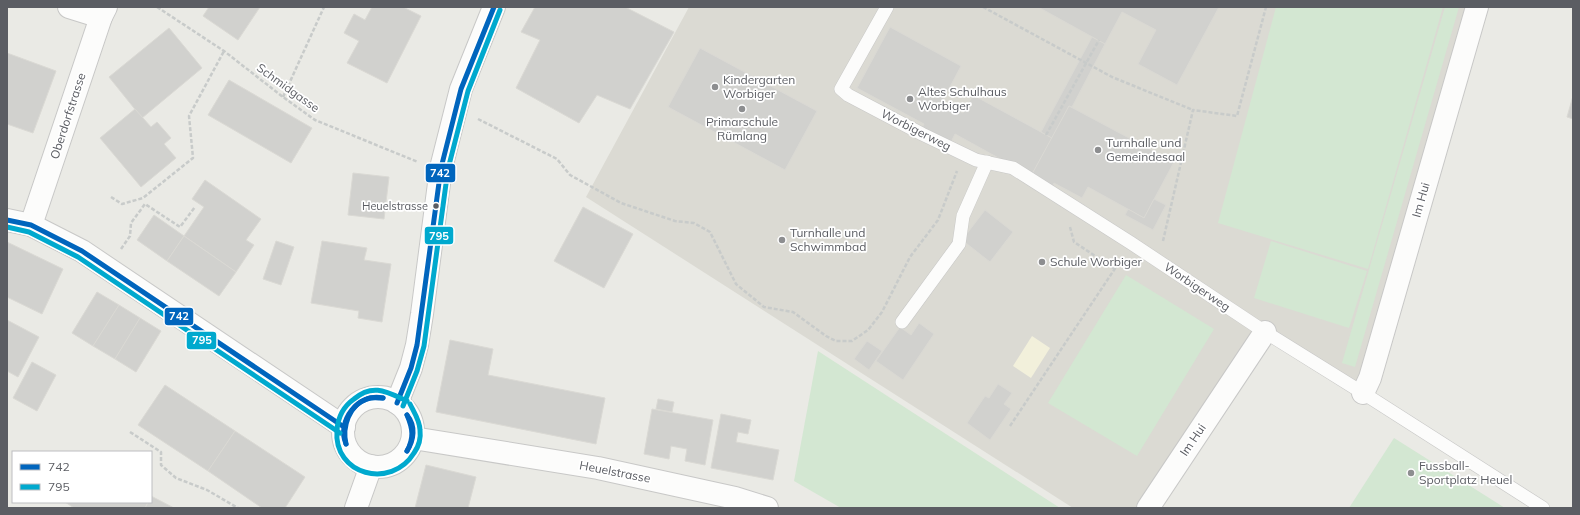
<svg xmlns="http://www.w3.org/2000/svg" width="1580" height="515" viewBox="0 0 1580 515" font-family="Mulish,sans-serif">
	<rect width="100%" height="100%" fill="#eaeae5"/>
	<path fill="#dbdad3" d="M689 7H1476L1355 388 1258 328 1146 508H1073L586 197Z"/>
	<g fill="#d3e7d2">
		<path d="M1276 7H1443L1368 269 1218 223Z"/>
		<path d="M1445 7H1459L1355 367 1342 363Z"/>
		<path d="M1271 241 1367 271 1349 328 1254 298Z"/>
		<path d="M1126 275 1214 329 1137 456 1048 403Z"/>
		<path d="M818 351 1060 508H841L794 481Z"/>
		<path d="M1394 438 1505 508H1349Z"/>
	</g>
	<path fill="#f2f0db" d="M1032 336 1050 348 1031 378 1013 366Z"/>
	<g fill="#d1d1ce" stroke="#dad9d4">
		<path d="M209 7H260L238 40 203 16Z"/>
		<path d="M372 7H403L421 16 387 83 347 63 359 41 344 33 354 14 365 20Z"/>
		<path d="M535 7H625L674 32 630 109 597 95 579 123 516 88 540 40 521 32Z"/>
		<path d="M1038 7H1219L1177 85 1138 64 1156 30 1122 12 1105 44Z"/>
		<path d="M890 27 961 66 942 102 963 113 973 95 1052 138 1031 176 955 134 950 144 922 128 924 124 857 88Z"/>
		<path d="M169 28 202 68 142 118 109 77Z"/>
		<path d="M1092 37 1105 44 1072 107 1069 106 1052 138 1041 132Z"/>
		<path d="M700 48 817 111 785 170 668 107Z"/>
		<path d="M7 53 56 71 33 133 7 124Z"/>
		<path d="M229 80 312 128 291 163 208 115Z"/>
		<path d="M1573 96V119L1567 117Z"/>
		<path d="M1069 106 1174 162 1144 218 1088 187 1082 198 1054 183 1052 187 1031 176Z"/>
		<path d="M135 109 151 127 157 122 171 138 164 144 176 158 141 187 100 138Z"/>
		<path d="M353 173 389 177 384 219 348 215Z"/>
		<path d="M205 180 261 219 246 240 254 245 236 272 184 236 204 207 192 199Z"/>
		<path d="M1154 199 1166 205 1153 230 1125 215 1128 209 1144 218Z"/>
		<path d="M583 207 633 234 604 288 554 261Z"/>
		<path d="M985 210 1013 232 990 262 962 240Z"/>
		<path d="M154 215 184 236 167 261 137 240Z"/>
		<path d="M184 236 236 272 219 296 167 261Z"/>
		<path d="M276 241 294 247 281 285 263 279Z"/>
		<path d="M322 241 367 248 364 260 391 264 382 322 358 318 359 311 311 303Z"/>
		<path d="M7 242 63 269 42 314 7 297Z"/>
		<path d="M97 292 119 305 93 346 72 333Z"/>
		<path d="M119 305 140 318 115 359 93 346Z"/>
		<path d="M140 318 161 331 136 372 115 359Z"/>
		<path d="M7 320 39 337 18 377 7 371Z"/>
		<path d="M919 323 934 334 903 380 876 361 900 327 911 335Z"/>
		<path d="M450 340 493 349 488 375 605 398 596 444 436 412Z"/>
		<path d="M867 341 882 351 869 370 854 359Z"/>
		<path d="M32 362 56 375 37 411 13 398Z"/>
		<path d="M998 384 1012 393 1004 404 1011 409 990 440 967 423 985 396 989 398Z"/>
		<path d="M165 385 235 431 208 471 138 425Z"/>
		<path d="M658 399 674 402 672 412 656 409Z"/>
		<path d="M652 409 713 420 705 465 685 461 687 449 671 446 669 459 644 454Z"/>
		<path d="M721 414 751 420 748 434 738 432 736 442 779 450 773 480 711 468Z"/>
		<path d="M235 431 305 477 285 508H262L208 471Z"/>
		<path d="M426 465 476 477 468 508H415Z"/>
		<path d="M151 496 174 508H145L148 502H151Z"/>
		<path d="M65 502H148L145 508H74Z"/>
	</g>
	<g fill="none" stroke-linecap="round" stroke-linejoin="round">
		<g stroke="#c8c8c7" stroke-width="14">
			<g id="service">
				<path d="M887 7 841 89 848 95 922 134 976 160 1013 168 1131 243 1265 332 1363 393 1543 508"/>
				<path d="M902 322 959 244 963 216 987 162"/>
			</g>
		</g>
		<g stroke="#c8c8c7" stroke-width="24">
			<g id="minor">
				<path d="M69 7 101 17"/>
				<path d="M7 220 31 225 82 251 344 427"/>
				<path d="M31 225 101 17 106 7"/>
				<path d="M1363 393 1370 378 1477 7"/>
				<path d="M413 438 598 468 735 498 767 508"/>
				<path d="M1148 508 1265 332"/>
			</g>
		</g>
		<g stroke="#c8c8c7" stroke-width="24">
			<g id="tertiary">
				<circle cx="378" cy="432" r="35"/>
				<path d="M397 403 411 368 417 345 422 314 441 168 461 89 494 7"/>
				<path d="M356 508 371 466"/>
			</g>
		</g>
		<g stroke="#c8cbca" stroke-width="2.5" stroke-dasharray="4 2" stroke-linecap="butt">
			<path d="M157 7 224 51 283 97 315 120 418 162"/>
			<path d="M983 7 1112 77 1193 110"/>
			<path d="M283 97 324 7"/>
			<path d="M478 119 557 159 570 175 621 203 675 221 694 223 710 232 736 284 764 307 793 312 826 336 836 341H852L868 330 882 312 910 257 938 220 957 171"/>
			<path d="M1046 135 1099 40"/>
			<path d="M111 197 122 204 143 198 193 158 189 116 224 51"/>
			<path d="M1070 227 1074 242 1115 269"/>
			<path d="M1163 241 1193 110 1237 116 1266 7"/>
			<path d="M121 249 130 236 131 223 145 204 180 227 195 207"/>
			<path d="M1010 426 1122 258"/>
			<path d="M130 432 161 452V465L176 478 207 490 238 508"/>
		</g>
		<use href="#service" stroke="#fcfcfb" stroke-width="13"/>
		<use href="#minor" stroke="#fcfcfb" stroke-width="22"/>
		<use href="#tertiary" stroke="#fcfcfb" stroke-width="22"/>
		<g stroke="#fff" stroke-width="8">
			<g id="bus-1">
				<path d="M7 220 31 225 82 251 344 427"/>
				<path d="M397 403 411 368 417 345 441 168 461 89 494 7"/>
				<path d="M346 444C336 421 359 392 383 398"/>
				<path d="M346 444C342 427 349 405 367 399 371 397 378 398 383 398"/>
				<path d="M407 451C414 438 413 429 407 415"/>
				<path d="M407 451C414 440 416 426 407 415"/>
			</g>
		</g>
		<g stroke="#fff" stroke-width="8">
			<g id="bus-2">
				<path d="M7 227 29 232 78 257 340 433"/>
				<path d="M407 401C387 392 373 383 354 399 344 406 338 417 337 430 333 475 391 490 414 453 419 446 421 438 420 430 420 421 414 412 410 404"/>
				<path d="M403 406 417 371 424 346 448 169 468 91 500 10"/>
			</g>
		</g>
		<use href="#bus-1" stroke="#0065bd" stroke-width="5"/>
		<use href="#bus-2" stroke="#00a9ce" stroke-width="5"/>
	</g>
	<g fill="#8d8e90" stroke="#fff" stroke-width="1.5">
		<circle cx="715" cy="87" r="4"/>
		<circle cx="910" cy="99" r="4"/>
		<circle cx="742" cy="109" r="4"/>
		<circle cx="1098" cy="150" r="4"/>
		<circle cx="782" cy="240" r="4"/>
		<circle cx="1042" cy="262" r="4"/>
		<circle cx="1411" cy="473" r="4"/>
	</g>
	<circle fill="#5b5d63" stroke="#fff" stroke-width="1.5" cx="436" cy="206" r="3.5"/>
	<g text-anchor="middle" stroke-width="3.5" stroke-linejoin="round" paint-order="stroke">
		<g font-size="11" fill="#5b5d63" stroke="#fff" text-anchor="end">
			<text x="428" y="210">Heuelstrasse</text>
		</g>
		<g font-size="12" fill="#5b5d63" stroke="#fff" text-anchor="start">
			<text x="723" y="84">Kindergarten<tspan x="723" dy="14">Worbiger</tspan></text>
			<text x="918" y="96">Altes Schulhaus<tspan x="918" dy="14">Worbiger</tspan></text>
			<text x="742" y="126" text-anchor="middle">Primarschule<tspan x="742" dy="14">Rümlang</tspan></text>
			<text x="1106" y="147">Turnhalle und<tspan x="1106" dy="14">Gemeindesaal</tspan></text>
			<text x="790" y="237">Turnhalle und<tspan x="790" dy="14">Schwimmbad</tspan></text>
			<text x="1050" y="266">Schule Worbiger</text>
			<text x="1419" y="470">Fussball-<tspan x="1419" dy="14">Sportplatz Heuel</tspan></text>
		</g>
		<g font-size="12" fill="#5b5d63" stroke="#fff">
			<text transform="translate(288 88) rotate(36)" y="4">Schmidgasse</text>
			<text transform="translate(68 116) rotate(-72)" y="4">Oberdorfstrasse</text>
			<text transform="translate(916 130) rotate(27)" y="4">Worbigerweg</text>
			<text transform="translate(1421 200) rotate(-74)" y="4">Im Hui</text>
			<text transform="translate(1197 287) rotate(34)" y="4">Worbigerweg</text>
			<text transform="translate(1193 440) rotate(-56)" y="4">Im Hui</text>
			<text transform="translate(615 472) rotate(11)" y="4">Heuelstrasse</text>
		</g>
	</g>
	<g stroke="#fff" stroke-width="1.5">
		<rect x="425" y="163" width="31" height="20" rx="4" fill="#0065bd"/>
		<rect x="424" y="226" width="30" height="19" rx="4" fill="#00a9ce"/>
		<rect x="164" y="307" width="30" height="19" rx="4" fill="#0065bd"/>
		<rect x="186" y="331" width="31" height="19" rx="4" fill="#00a9ce"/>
	</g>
	<g font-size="11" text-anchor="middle" font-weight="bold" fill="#fff">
		<text x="440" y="177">742</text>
		<text x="439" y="240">795</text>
		<text x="179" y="320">742</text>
		<text x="202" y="344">795</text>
	</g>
	<rect width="1580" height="515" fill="none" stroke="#5b5d63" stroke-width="16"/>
	<rect x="12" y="451" width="140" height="52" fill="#ffffff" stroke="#bdbec1"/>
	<rect x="20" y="464" width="20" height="6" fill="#0065bd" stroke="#bdbec1"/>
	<text x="48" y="471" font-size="12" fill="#5b5d63">742</text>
	<rect x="20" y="484" width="20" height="6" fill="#00a9ce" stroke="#bdbec1"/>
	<text x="48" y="491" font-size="12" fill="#5b5d63">795</text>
</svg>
